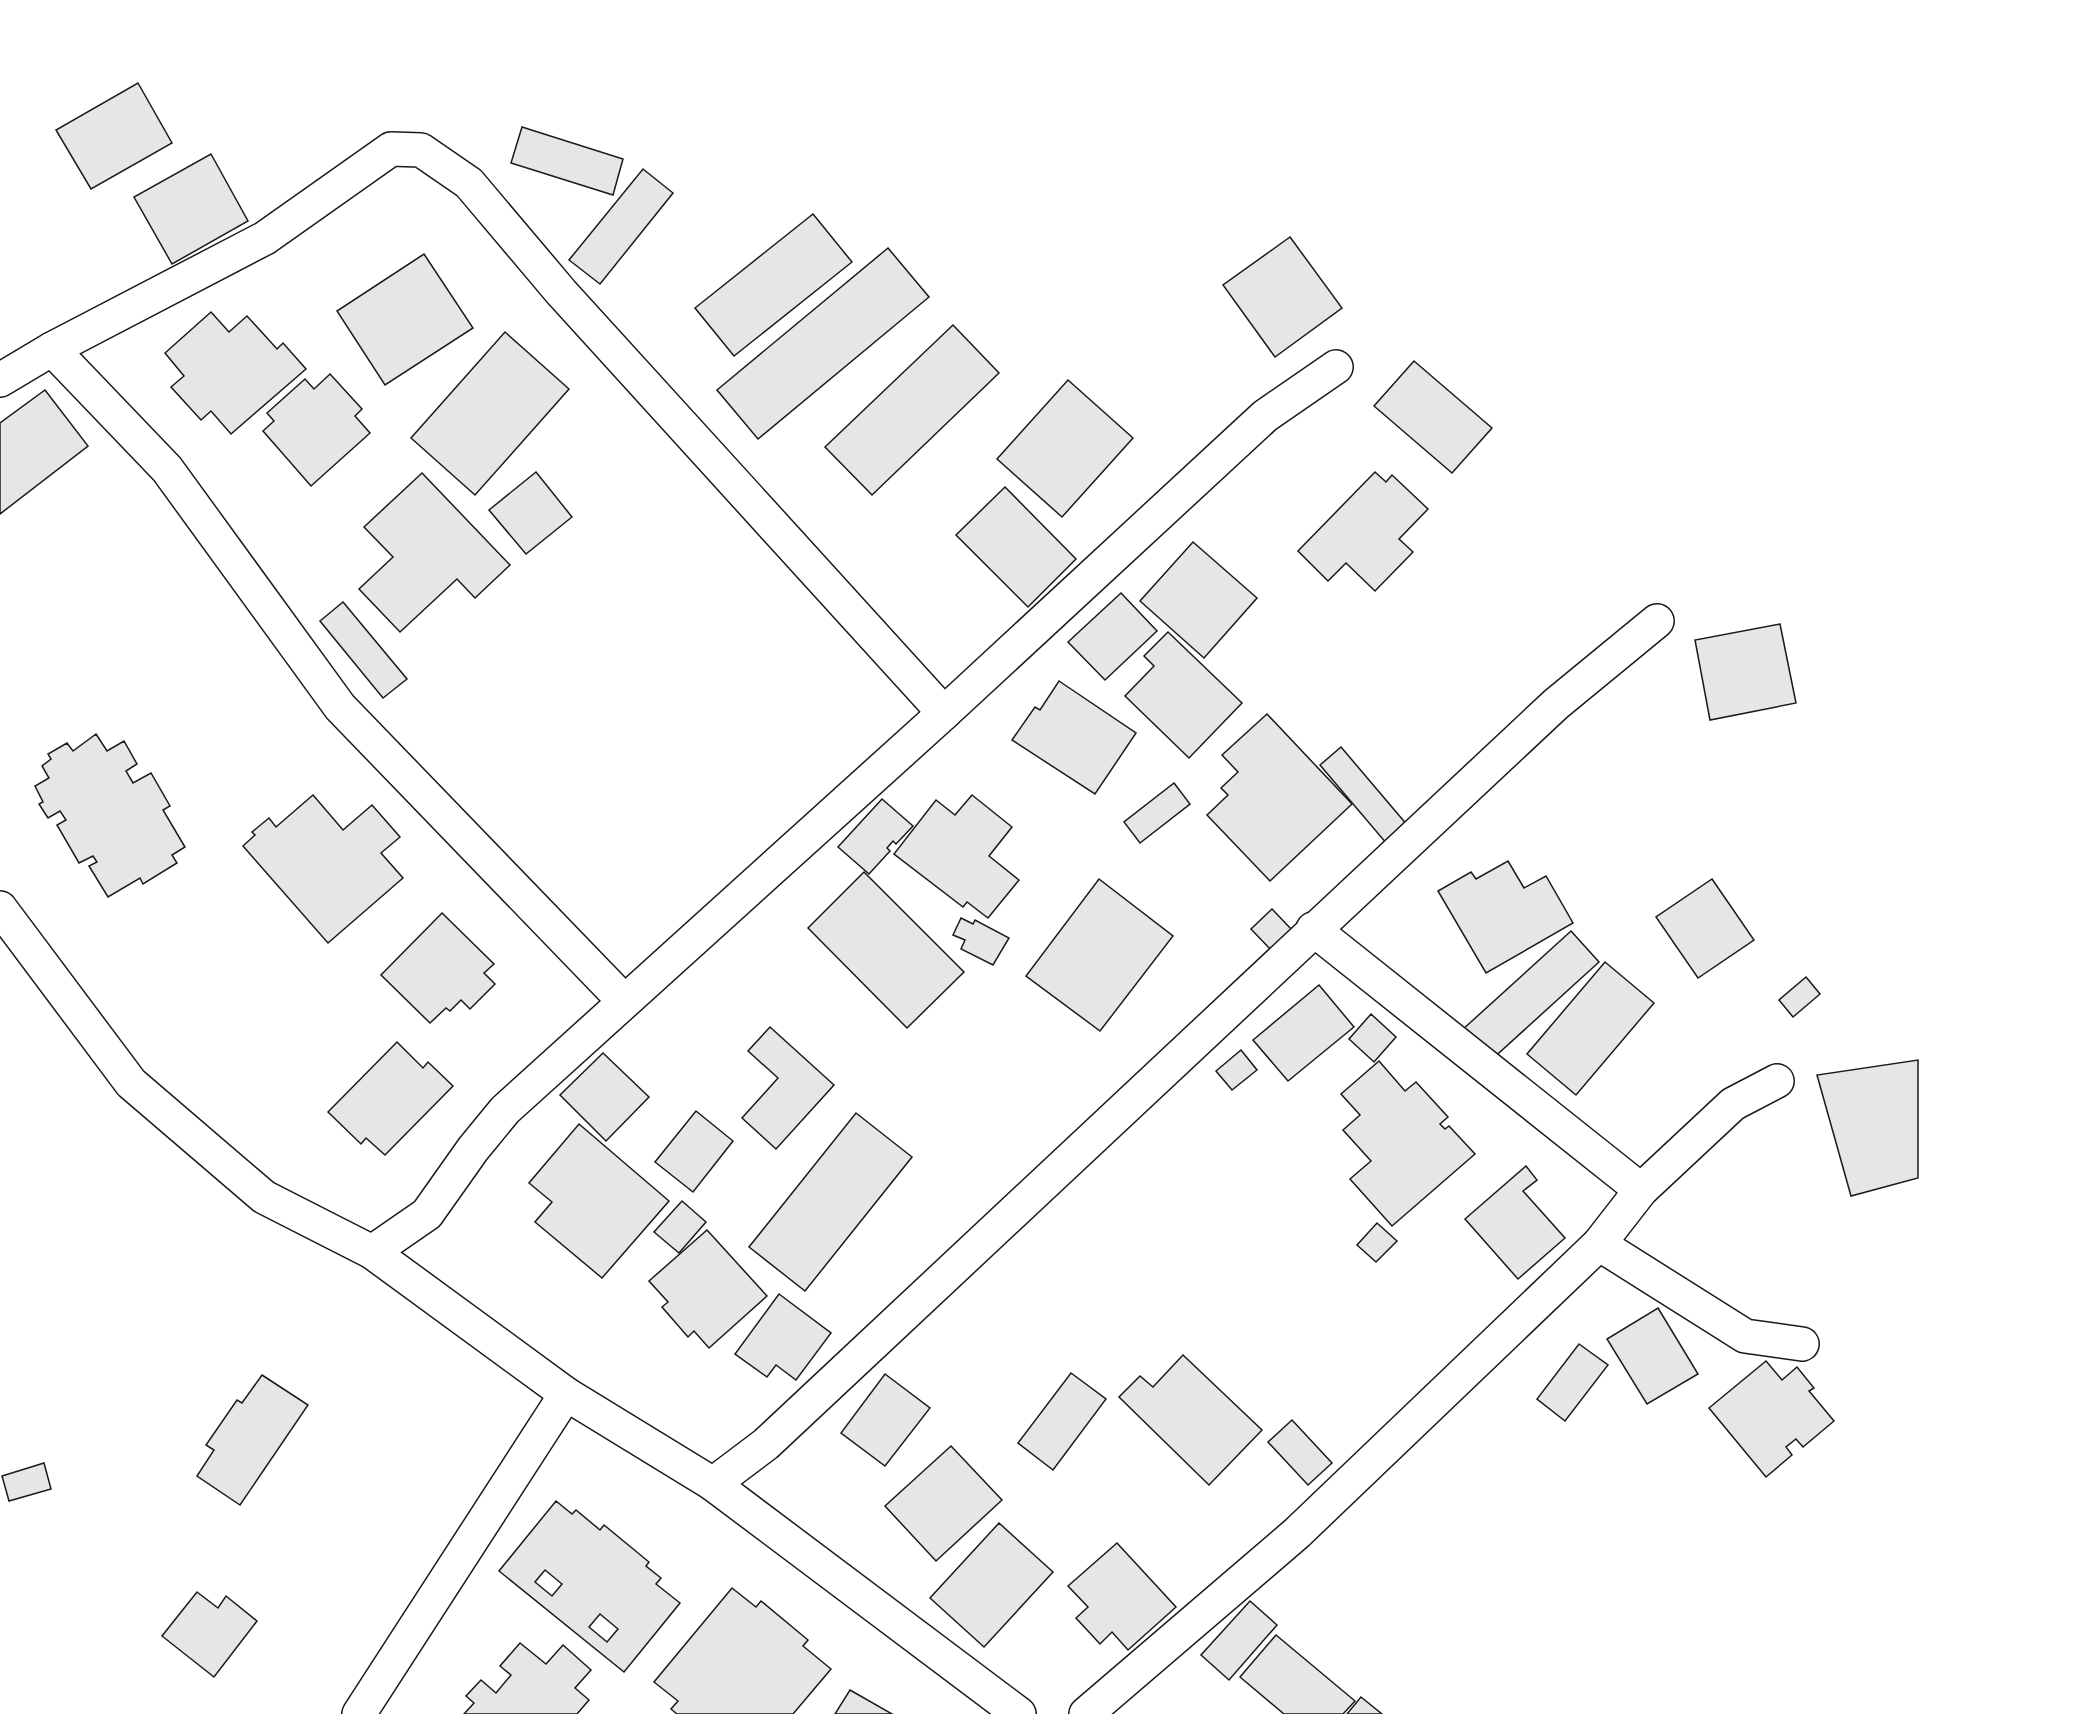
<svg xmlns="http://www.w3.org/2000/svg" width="2086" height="1714" viewBox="0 0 2086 1714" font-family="Raleway,sans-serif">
	<rect width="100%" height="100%" fill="#fff"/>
	<g fill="#e6e6e6" stroke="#1a1a1a" stroke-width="1.5" fill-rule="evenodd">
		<path d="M138 83 172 143 91 189 56 130Z"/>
		<path d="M522 127 623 159 613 195 511 163Z"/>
		<path d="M211 154 248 221 172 264 134 197Z"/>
		<path d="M643 169 673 193 600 284 569 260Z"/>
		<path d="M813 214 852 262 734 356 695 308Z"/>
		<path d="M1290 237 1342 308 1275 357 1223 285Z"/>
		<path d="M888 248 929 297 758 439 717 390Z"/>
		<path d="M424 254 473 328 385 385 337 311Z"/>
		<path d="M211 312 229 332 247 316 277 349 283 343 306 369 231 434 211 411 201 420 171 387 184 376 165 353Z"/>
		<path d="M953 325 999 373 872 495 825 447Z"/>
		<path d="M505 332 569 389 475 495 411 438Z"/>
		<path d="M1414 361 1492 428 1452 473 1374 406Z"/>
		<path d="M330 374 362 409 355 416 370 433 311 486 263 431 274 421 267 413 305 379 314 389Z"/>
		<path d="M1068 380 1133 438 1062 517 997 459Z"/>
		<path d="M45 390 88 446 0 514V423Z"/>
		<path d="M536 472 572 517 526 554 489 510Z"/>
		<path d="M1375 472 1386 482 1392 475 1428 509 1399 539 1413 552 1375 591 1346 563 1328 581 1298 551Z"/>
		<path d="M422 473 510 565 475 598 457 579 400 632 359 589 393 557 364 527Z"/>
		<path d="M1005 487 1076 559 1028 607 956 535Z"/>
		<path d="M1193 542 1257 598 1204 658 1140 601Z"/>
		<path d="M1121 593 1157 631 1105 680 1068 642Z"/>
		<path d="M343 602 407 679 383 698 320 621Z"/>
		<path d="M1780 624 1796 703 1710 720 1695 640Z"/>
		<path d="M1168 632 1242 703 1189 758 1125 696 1154 666 1144 656Z"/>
		<path d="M1059 681 1136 733 1095 794 1012 740 1035 707 1040 710Z"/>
		<path d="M1267 714 1352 804 1270 881 1207 815 1228 795 1221 788 1238 772 1222 755Z"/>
		<path d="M96 734 107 751 124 741 137 764 126 771 133 783 151 773 170 806 163 810 185 847 172 855 177 863 143 884 140 878 108 897 89 866 97 862 93 856 79 863 57 825 66 820 60 811 48 818 39 804 43 802 35 786 49 778 42 766 51 759 48 754 67 743 73 751Z"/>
		<path d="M1341 747 1408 826 1387 844 1320 765Z"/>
		<path d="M1174 783 1190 804 1140 843 1124 822Z"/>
		<path d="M313 795 343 830 372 805 400 837 381 853 403 878 328 943 243 846 255 835 252 832 269 818 276 827Z"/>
		<path d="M972 795 1012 827 989 856 1019 880 988 918 967 902 963 907 894 854 936 800 955 815Z"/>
		<path d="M882 799 913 826 896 844 893 841 887 848 890 851 869 874 838 847Z"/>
		<path d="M1508 861 1524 888 1546 876 1573 923 1486 973 1438 891 1471 872 1476 879Z"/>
		<path d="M864 872 964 972 907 1028 808 928Z"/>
		<path d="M1099 879 1173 936 1100 1031 1026 976Z"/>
		<path d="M1712 879 1754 940 1698 978 1656 917Z"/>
		<path d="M1272 909 1292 930 1271 950 1251 929Z"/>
		<path d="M442 913 494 964 484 973 495 984 470 1009 461 1000 450 1011 446 1008 430 1023 381 975Z"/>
		<path d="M961 918 973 924 975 920 1009 938 993 965 961 949 965 940 953 935Z"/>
		<path d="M1571 931 1599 962 1489 1062 1461 1031Z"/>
		<path d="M1605 962 1654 1003 1576 1095 1527 1054Z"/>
		<path d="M1806 977 1820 994 1793 1017 1779 1000Z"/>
		<path d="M1319 985 1354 1027 1288 1081 1253 1040Z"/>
		<path d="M1371 1014 1396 1037 1374 1062 1349 1039Z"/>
		<path d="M770 1027 834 1085 776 1149 742 1118 778 1078 748 1051Z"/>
		<path d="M397 1042 423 1068 428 1062 453 1086 385 1155 366 1138 361 1144 328 1112Z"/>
		<path d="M1241 1050 1257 1070 1232 1090 1216 1071Z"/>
		<path d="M603 1053 649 1097 606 1141 560 1095Z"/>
		<path d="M1918 1060V1178L1851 1196 1817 1075Z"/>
		<path d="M1379 1061 1405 1091 1416 1082 1448 1117 1440 1124 1445 1129 1449 1126 1475 1154 1392 1226 1350 1179 1371 1161 1343 1130 1360 1115 1341 1094Z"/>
		<path d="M696 1111 733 1141 693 1192 655 1162Z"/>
		<path d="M856 1113 912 1157 805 1291 749 1247Z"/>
		<path d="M579 1124 669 1201 602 1278 535 1222 552 1202 529 1183Z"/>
		<path d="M1526 1166 1537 1180 1523 1191 1565 1238 1518 1279 1465 1219Z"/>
		<path d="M682 1201 706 1222 679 1253 654 1232Z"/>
		<path d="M1377 1223 1397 1241 1376 1262 1357 1245Z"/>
		<path d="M707 1230 767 1296 709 1348 694 1331 688 1337 662 1307 668 1302 649 1281Z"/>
		<path d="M779 1294 831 1333 796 1380 776 1365 767 1377 735 1354Z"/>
		<path d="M1658 1308 1698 1374 1647 1404 1607 1339Z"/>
		<path d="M1579 1344 1608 1365 1565 1421 1537 1399Z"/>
		<path d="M1183 1355 1262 1430 1209 1485 1119 1397 1140 1376 1153 1387Z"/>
		<path d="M1766 1361 1782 1380 1797 1367 1814 1388 1809 1391 1834 1421 1803 1447 1796 1439 1786 1447 1792 1455 1766 1477 1709 1408Z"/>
		<path d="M1071 1373 1106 1399 1053 1470 1018 1443Z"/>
		<path d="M885 1374 930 1408 885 1466 841 1433Z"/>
		<path d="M262 1375 308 1405 240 1505 197 1476 214 1450 206 1445 237 1400 242 1403Z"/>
		<path d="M1292 1420 1332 1463 1308 1485 1268 1442Z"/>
		<path d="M951 1446 1002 1500 936 1561 885 1506Z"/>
		<path d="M44 1463 51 1489 9 1501 2 1476Z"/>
		<path d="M556 1501 572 1514 576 1510 600 1530 604 1525 649 1562 646 1566 661 1578 656 1584 680 1603 624 1672 499 1571ZM545 1570 562 1584 552 1596 535 1582ZM600 1614 618 1629 607 1642 589 1627Z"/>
		<path d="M999 1523 1053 1572 984 1647 930 1598Z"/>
		<path d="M1117 1543 1176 1607 1128 1650 1112 1632 1100 1644 1076 1618 1088 1607 1068 1586Z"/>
		<path d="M732 1588 756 1607 761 1601 808 1640 803 1646 831 1669 793 1714H677L671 1709 678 1701 654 1682Z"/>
		<path d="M197 1592 218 1608 226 1596 257 1621 214 1677 162 1636Z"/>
		<path d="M1250 1601 1277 1625 1229 1680 1201 1655Z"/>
		<path d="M1276 1635 1355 1701 1343 1714H1284L1240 1677Z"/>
		<path d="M520 1643 546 1664 563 1645 591 1670 575 1688 589 1700 577 1714H464L474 1703 466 1696 481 1680 496 1693 511 1675 500 1666Z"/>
		<path d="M850 1690 892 1714H835Z"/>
		<path d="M1361 1697 1382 1714H1347Z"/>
	</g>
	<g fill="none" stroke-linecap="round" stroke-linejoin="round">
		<g stroke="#1a1a1a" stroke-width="36">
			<g id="minor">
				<path d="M52 349 265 238 391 149 421 150 469 183 561 292 944 713"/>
				<path d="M0 380 52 349 167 469 340 707 624 1001"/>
				<path d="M0 908 131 1083 264 1197 372 1252 566 1394 713 1484 766 1444 1556 704 1657 621"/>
				<path d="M1313 929 1641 1190"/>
				<path d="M1599 1244 1745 1336 1802 1344"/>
				<path d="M372 1252 427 1214 473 1149 505 1110 944 713 1265 416 1336 367"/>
				<path d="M713 1484 1019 1714"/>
				<path d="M359 1714 566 1394"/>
				<path d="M1086 1714 1297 1533 1599 1244 1641 1190 1733 1104 1777 1081"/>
			</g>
		</g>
		<use href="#minor" stroke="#fff" stroke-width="33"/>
	</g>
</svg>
